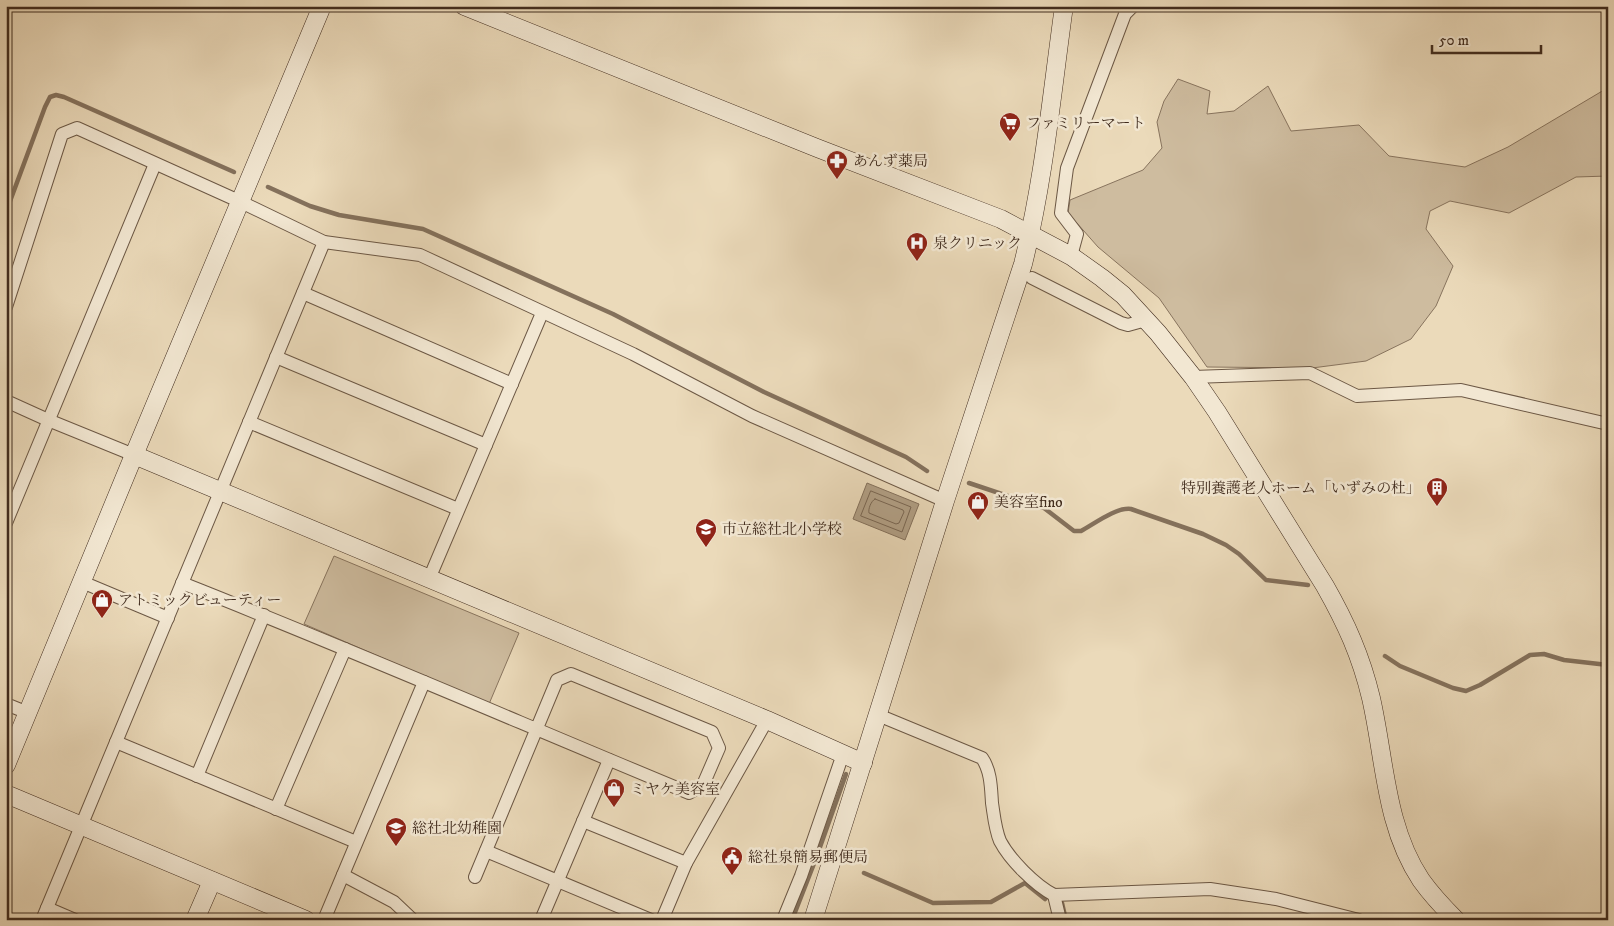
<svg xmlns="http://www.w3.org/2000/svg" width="1614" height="926" viewBox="0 0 1614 926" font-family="'IM FELL DW Pica','Noto Serif JP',serif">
	<rect width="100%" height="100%" fill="#ebdaba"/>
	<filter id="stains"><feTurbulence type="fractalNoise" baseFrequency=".004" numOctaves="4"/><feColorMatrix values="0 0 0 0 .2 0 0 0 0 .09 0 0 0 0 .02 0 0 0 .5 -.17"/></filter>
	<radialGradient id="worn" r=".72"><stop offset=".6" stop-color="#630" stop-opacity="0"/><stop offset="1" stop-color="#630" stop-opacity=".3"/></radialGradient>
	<g fill="#cebc9f" stroke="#88745e">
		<path d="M1178 79 1210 91 1207 114 1234 111 1268 86 1291 131 1359 125 1389 156 1465 167 1508 147 1604 90 1608 91V176L1576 177 1509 213 1450 201 1430 211 1426 229 1453 266 1436 306 1411 339 1366 361 1312 368 1207 367 1159 298 1098 247 1068 213 1070 200 1143 170 1162 148 1157 122 1164 101Z"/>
		<path d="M334 556 519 633 489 704 304 624Z"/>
	</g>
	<path fill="#b19f85" stroke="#84715c" d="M867 483 919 504 905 540 853 519Z"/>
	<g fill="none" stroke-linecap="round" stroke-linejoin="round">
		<g stroke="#796652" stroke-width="1">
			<path d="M871 491 911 507 902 532 861 516Z"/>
			<path d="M875 499 903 510 904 512 899 523 896 524 869 513C868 509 871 501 875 499Z"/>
		</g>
		<g stroke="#84715c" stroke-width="4.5">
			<path d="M268 187 310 206 339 215 423 229 613 314 764 392 906 457 927 471"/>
			<path d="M6 212 45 107 50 97 56 95 64 97 234 172"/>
			<path d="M969 483 1044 508 1074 531H1081C1094 524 1116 507 1131 509L1203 534 1226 545 1239 554 1266 580 1308 585"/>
			<path d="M1385 656 1400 666 1453 688 1466 691 1480 685 1530 655 1544 654 1564 660 1608 665"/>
			<path d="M819 862 815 861 846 774"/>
			<path d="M864 873 933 903 991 902 1025 883 1045 899"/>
			<path d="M1062 903 1065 916"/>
			<path d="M792 920 815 861"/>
		</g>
		<g stroke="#6c5845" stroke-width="14">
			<g id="street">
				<path d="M1071 256 1077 234 1061 213 1067 168 1125 14 1133 6"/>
				<path d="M1032 278 1121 323 1128 325 1146 320"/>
				<path d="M303 293 512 384"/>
				<path d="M6 307 62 134 77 128 241 202 324 242 420 255 633 354 752 416 945 501"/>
				<path d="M276 357 486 445"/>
				<path d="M1193 377 1310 373 1357 396 1461 390 1608 424"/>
				<path d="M6 401 48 420 134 455"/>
				<path d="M249 422 458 509"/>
				<path d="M6 523 155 164"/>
				<path d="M429 579 542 313"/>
				<path d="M82 582 168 618"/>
				<path d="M182 583C352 650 520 723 689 793L703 785 719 748 712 732 571 674 557 680 475 877"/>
				<path d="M6 704 28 713"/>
				<path d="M878 715 982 758C991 771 991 788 992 803 994 816 995 829 1000 841 1010 860 1035 885 1054 895L1210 889 1276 899 1359 920"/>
				<path d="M116 742 356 842"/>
				<path d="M197 776 264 615"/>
				<path d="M276 809 345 649"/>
				<path d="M583 821 686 863"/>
				<path d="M486 851 651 920"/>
				<path d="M343 875 394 902 413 920"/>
				<path d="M1054 895 1060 920"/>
				<path d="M47 908 75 920"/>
				<path d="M42 920 324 242"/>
				<path d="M324 920 424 682"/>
				<path d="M541 920 609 760"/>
				<path d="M662 920 686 863 767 720"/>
				<path d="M783 920 801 876 843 754"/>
			</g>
		</g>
		<g stroke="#412c1e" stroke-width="19">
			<g id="secondary">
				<path d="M464 6 817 148 1001 219 1071 256 1102 278 1123 295 1158 333 1193 377 1217 412 1325 586C1346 623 1361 656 1371 698 1385 759 1385 826 1421 880 1431 894 1444 908 1456 920"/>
				<path d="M134 455 767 720 863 763"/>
				<path d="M6 765 134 455 322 6"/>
				<path d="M6 794 306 920"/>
				<path d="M195 920 212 881"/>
				<path d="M813 920 945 501 1023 264C1044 180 1052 92 1064 6"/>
			</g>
		</g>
		<use href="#street" stroke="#f2e7d2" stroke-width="12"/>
		<use href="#secondary" stroke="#f2e7d2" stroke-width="18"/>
	</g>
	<defs>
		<g id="supermarket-pin" transform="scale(1.125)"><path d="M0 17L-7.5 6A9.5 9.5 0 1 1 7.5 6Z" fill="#8f2418" stroke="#f2e7d2"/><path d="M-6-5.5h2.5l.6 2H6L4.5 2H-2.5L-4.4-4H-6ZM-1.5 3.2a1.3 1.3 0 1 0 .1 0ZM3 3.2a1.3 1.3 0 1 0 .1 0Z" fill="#fff"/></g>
		<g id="pharmacy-pin" transform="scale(1.125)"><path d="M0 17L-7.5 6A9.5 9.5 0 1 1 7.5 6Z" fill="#8f2418" stroke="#f2e7d2"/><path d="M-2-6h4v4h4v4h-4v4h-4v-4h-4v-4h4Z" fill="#fff"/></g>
		<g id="hospital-pin" transform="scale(1.125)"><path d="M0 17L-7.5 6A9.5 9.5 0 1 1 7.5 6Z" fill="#8f2418" stroke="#f2e7d2"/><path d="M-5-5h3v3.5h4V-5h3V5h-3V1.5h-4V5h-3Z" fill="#fff"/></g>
		<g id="building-pin" transform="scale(1.125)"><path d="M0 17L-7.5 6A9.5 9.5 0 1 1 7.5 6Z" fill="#8f2418" stroke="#f2e7d2"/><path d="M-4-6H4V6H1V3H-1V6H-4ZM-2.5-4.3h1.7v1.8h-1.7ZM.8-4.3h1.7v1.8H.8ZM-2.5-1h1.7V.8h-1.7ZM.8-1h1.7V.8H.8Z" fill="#fff"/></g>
		<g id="shop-pin" transform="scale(1.125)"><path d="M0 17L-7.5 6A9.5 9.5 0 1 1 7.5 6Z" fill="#8f2418" stroke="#f2e7d2"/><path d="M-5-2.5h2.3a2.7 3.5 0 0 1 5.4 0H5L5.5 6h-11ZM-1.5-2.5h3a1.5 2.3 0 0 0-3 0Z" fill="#fff"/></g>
		<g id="school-pin" transform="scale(1.125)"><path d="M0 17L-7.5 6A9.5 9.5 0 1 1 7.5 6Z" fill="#8f2418" stroke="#f2e7d2"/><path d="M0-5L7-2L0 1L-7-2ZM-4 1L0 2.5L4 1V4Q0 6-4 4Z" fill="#fff"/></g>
		<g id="civic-pin" transform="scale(1.125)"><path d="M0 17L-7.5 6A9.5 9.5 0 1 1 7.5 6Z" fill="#8f2418" stroke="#f2e7d2"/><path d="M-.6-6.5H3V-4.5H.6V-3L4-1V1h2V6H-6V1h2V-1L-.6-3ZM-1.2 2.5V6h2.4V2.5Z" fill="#fff"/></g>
	</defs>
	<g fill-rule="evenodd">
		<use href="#supermarket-pin" x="1010" y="123"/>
		<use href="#pharmacy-pin" x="837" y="161"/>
		<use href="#hospital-pin" x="917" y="243"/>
		<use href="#building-pin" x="1437" y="488"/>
		<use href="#shop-pin" x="978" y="502"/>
		<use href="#school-pin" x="706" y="529"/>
		<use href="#shop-pin" x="102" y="600"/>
		<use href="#shop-pin" x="614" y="789"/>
		<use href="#school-pin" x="396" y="828"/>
		<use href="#civic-pin" x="732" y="857"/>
	</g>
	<g text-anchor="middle" stroke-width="5" stroke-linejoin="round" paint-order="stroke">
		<g font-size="15" fill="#412c1e" stroke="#f2e7d2" text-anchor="start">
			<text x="1026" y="128">ファミリーマート</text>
			<text x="853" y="166">あんず薬局</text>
			<text x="933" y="248">泉クリニック</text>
			<text x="1421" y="493" text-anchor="end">特別養護老人ホーム「いずみの杜」</text>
			<text x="994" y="507">美容室fino</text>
			<text x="722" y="534">市立総社北小学校</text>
			<text x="118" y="605">アトミックビューティー</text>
			<text x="630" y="794">ミヤケ美容室</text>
			<text x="412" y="833">総社北幼稚園</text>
			<text x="748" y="862">総社泉簡易郵便局</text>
		</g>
	</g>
	<rect width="1614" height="926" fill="none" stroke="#ebdaba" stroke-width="25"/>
	<rect x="8" y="8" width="1599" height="911" fill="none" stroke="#412c1e" stroke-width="2.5"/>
	<rect x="12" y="12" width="1589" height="901" fill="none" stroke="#412c1e"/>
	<path d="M1432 45v8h109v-8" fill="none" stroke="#412c1e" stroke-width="2.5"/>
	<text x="1439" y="45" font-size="15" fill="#412c1e" stroke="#f2e7d2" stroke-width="4" paint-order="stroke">50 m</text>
	<rect width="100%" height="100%" filter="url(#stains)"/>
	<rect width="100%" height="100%" fill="url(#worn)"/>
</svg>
